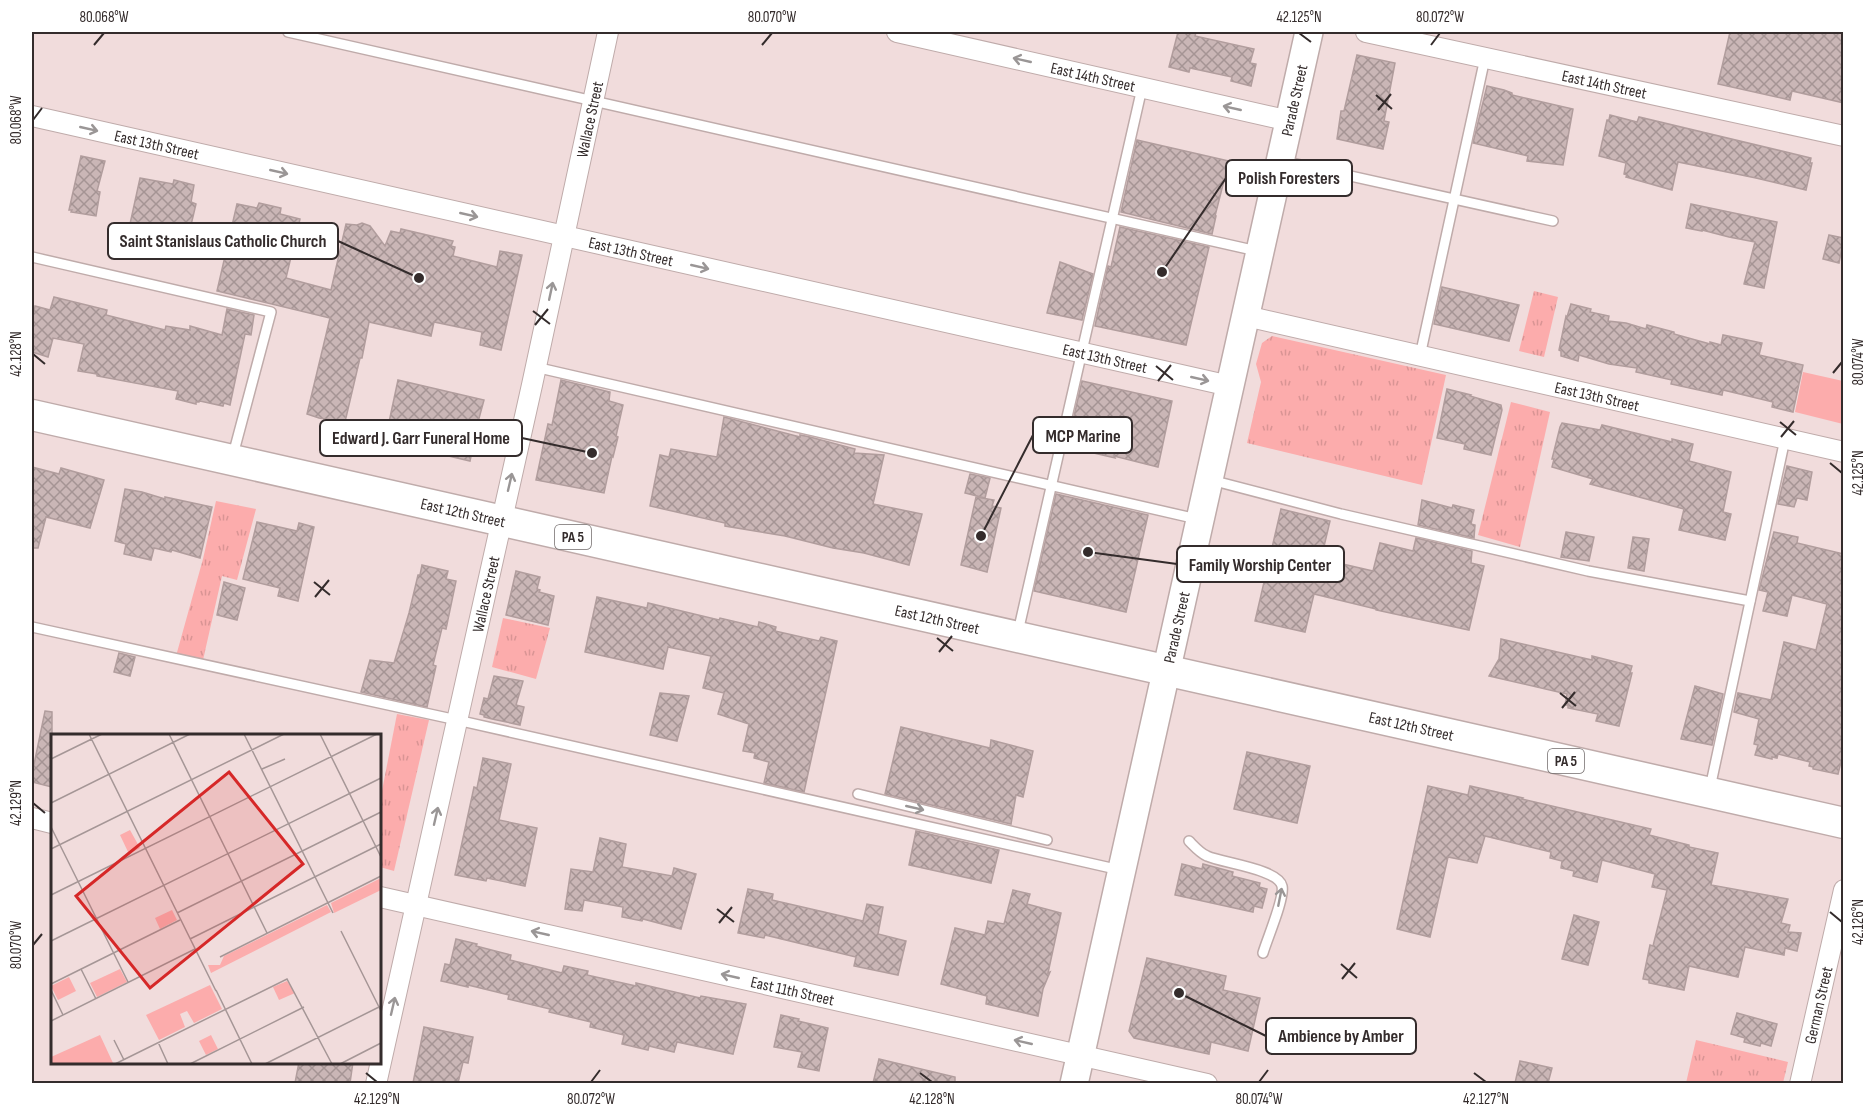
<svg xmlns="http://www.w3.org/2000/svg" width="1875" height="1115" viewBox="0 0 1875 1115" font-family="'Sofia Sans Condensed',sans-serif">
	<defs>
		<pattern id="grass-tufts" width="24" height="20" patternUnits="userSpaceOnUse" patternTransform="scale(1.5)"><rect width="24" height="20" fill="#fcacac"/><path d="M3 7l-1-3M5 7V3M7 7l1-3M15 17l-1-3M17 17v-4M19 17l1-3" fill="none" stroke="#d99494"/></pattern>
		<pattern id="building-cross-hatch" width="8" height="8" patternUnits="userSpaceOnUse" patternTransform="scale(1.5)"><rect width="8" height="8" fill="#cab6b6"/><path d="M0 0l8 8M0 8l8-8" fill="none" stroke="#a59494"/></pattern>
	</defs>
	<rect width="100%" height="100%" fill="#f1dcdc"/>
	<g fill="url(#grass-tufts)">
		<path d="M1534 291 1558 297 1544 357 1519 351Z"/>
		<path d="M1272 336 1446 375 1422 485 1247 443 1261 382 1256 364 1262 343Z"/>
		<path d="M1511 402 1550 412 1520 547 1478 535Z"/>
		<path d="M216 501 256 509 237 580 222 576 203 660 176 656 203 559Z"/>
		<path d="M503 618 550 628 536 679 492 667Z"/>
		<path d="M397 714 429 720 394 871 380 867V801Z"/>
		<path d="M1696 1040 1788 1062 1783 1083H1686Z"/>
	</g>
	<path fill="#fcacac" d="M1803 372 1843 381V424L1795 412Z"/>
	<g fill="url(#building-cross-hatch)" stroke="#b19d9d" stroke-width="1.5">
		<path d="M1178 32H1196L1195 36 1254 49 1250 63 1256 64 1251 86 1231 81 1232 77 1190 68 1189 72 1169 67Z"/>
		<path d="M1730 32H1844V103L1792 91 1790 100 1718 84Z"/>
		<path d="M1357 55 1395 63 1384 121 1389 122 1383 149 1337 139 1341 111H1344Z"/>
		<path d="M1487 86 1504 90 1512 93V95L1573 109 1563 165 1527 161 1528 156 1473 143Z"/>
		<path d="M1610 115 1637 122 1639 117 1811 158 1810 163H1812L1806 190 1756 178 1678 162 1672 190 1626 177 1627 175 1624 174 1626 163 1599 156 1607 120H1609Z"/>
		<path d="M1137 140 1229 161 1215 216H1216L1212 234 1121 212Z"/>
		<path d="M81 156 105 161 97 191 100 192 96 216 71 212 72 210H69Z"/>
		<path d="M140 178 173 184 174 180 194 185 191 202 196 204 187 242 160 234V232L130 224Z"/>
		<path d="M259 203 281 208 280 214 300 219 286 278 331 290 346 224 357 225 362 223 370 226 385 246 391 231 400 233 401 229 453 241 451 246 455 247 453 256 497 267 500 251 522 255 501 350 480 345 482 332 434 322 431 336 369 322 362 358H360L345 422 319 418 307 414 330 318 217 291 237 204 257 208Z"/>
		<path d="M1691 204 1777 222 1764 288 1744 284 1755 242 1729 237 1702 230V231L1686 228Z"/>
		<path d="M1120 227 1209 247 1186 345 1095 326 1108 266 1111 267Z"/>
		<path d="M1829 235 1844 238 1839 263 1823 259Z"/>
		<path d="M1060 262 1093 274 1082 320 1047 313Z"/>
		<path d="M1442 287 1519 305 1509 341 1434 324Z"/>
		<path d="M54 297 107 310 106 315 165 330 166 326 190 330V326L222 335 227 309 254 315 251 335 245 334 230 405 224 403 223 406 200 401 199 402H196V404L176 399 178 391 97 376V374L78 371 84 344 53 338 48 357 32 352V319L35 306 50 310Z"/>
		<path d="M1571 304 1591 309 1590 312 1609 316 1608 321 1626 323 1646 329 1647 325 1674 332V334L1710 344V342L1721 345 1723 335 1762 343 1759 355 1803 365 1793 412 1772 407 1773 402 1744 395 1723 390 1722 395 1671 384 1672 380 1636 372 1637 368 1609 364 1579 355 1578 361 1561 356V351L1559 350 1566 316 1567 317Z"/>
		<path d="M398 380 484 400 478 422 509 431 505 446 475 438 470 461 385 441Z"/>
		<path d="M561 380 610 392 609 401 623 405 616 436 618 437 613 457 612 456 604 493 536 480 548 424 552 425Z"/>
		<path d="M1082 381 1172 401 1158 467 1114 456 1115 458 1067 447Z"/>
		<path d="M1447 389 1471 395 1470 396 1501 405 1502 410 1491 455 1464 449 1465 444 1437 438Z"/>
		<path d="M724 417 800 437V435L810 437 855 449 854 453 884 455 873 504 922 514 909 565 864 553 833 548 785 536 725 526V523L650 506 660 455 669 457 671 449 717 457Z"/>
		<path d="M1562 423 1600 430 1602 425 1672 442V439L1693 444 1689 461 1731 472 1723 512 1731 514 1725 540 1679 530 1684 509 1590 484 1593 479 1552 467 1554 459H1552L1560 427Z"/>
		<path d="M1787 466 1812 472 1807 500 1797 498 1794 507 1778 504Z"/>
		<path d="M32 467 59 474 61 468 104 480 90 528 46 517 38 548H32Z"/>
		<path d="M970 474 990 478 985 498 965 493Z"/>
		<path d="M125 489 142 492 165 499V497L212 507 200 558 172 550 171 552 154 548 151 560 124 554 126 544 115 541Z"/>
		<path d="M1056 494 1148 515 1126 612 1034 591Z"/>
		<path d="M976 497 994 500 992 506 1001 508 987 572 961 565Z"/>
		<path d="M1422 500 1452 508 1453 505 1474 510 1471 524 1475 525 1474 538 1418 525Z"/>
		<path d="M1281 509 1330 521 1321 559 1373 571 1380 543 1413 551 1416 538 1472 551 1471 563 1484 566 1469 630 1376 610V609L1314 594 1305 632 1255 621Z"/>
		<path d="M257 522 297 531 299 523 314 527 298 601 278 596 280 588 243 579Z"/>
		<path d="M1566 532 1594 537 1589 561 1561 557Z"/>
		<path d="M1774 532 1798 537 1797 543 1844 554V691L1840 706 1844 707V750L1838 774 1813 769V767L1809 766 1810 762 1778 754 1777 758 1772 757V759L1755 755 1758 745 1754 744 1759 719 1734 712 1738 693 1771 700 1784 642 1816 650 1827 604 1792 595 1787 616 1763 611 1768 592 1759 590Z"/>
		<path d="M1633 537 1649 539 1644 571 1628 568Z"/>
		<path d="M422 565 448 571 446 579 456 581 446 629 442 628 433 665 436 666 427 707 361 692 370 660 394 663 409 613 418 575H420Z"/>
		<path d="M516 571 540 577 537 589 540 590 539 592 554 596 548 625 506 615Z"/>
		<path d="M224 582 245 588 237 620 217 615Z"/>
		<path d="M597 597 647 608 648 603 719 620 720 618 758 627 759 622 776 627 775 631 819 641 821 637 837 641 804 792 764 783 769 762 754 758 755 753 743 751 749 724 718 714 724 693 703 688 711 656 668 647 663 669 585 652Z"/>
		<path d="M1501 639 1592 660V656L1632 666 1630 673H1632L1619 726 1596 721 1598 714 1568 708V705H1565L1567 694 1489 676 1499 659Z"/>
		<path d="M119 653 135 657 130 676 114 672Z"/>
		<path d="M494 676 523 681 516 705 524 707 520 725 492 719 484 717V715L480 714 484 698 488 699Z"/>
		<path d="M1695 686 1723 694 1712 745 1681 739Z"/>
		<path d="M660 693 689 696 677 741 650 735Z"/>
		<path d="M45 711 52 712V787L32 782V774Z"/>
		<path d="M901 727 990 748 991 740 1033 751 1023 797 1016 795 1011 824 885 794Z"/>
		<path d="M1247 752 1310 766 1297 823 1234 809Z"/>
		<path d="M483 758 511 764 499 820 537 828 525 886 487 878 486 881 455 875 474 787 477 788Z"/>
		<path d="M1428 786 1468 795 1470 786 1523 798 1522 799 1651 829 1649 835 1689 845V847L1718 853 1711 885 1788 899 1781 923 1790 925 1788 932 1801 933 1797 951 1785 948 1784 955 1745 947 1738 977 1689 966 1684 990 1649 983V980L1643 979 1650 945 1653 946 1667 890 1652 887 1655 874 1602 860 1597 882 1573 876 1574 871 1561 868 1562 861 1550 858 1551 852 1485 836 1477 863 1448 857 1430 937 1397 929Z"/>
		<path d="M916 831 999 850 991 883 909 865Z"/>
		<path d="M600 838 626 844 622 867 672 876 674 868 696 874 681 929 643 919 642 921 622 917 623 907 584 900 582 911 565 909 571 869 593 872Z"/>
		<path d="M1182 864 1202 869 1203 864 1233 872 1232 876 1260 883 1259 887 1267 889 1262 908 1254 906 1253 912 1175 895Z"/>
		<path d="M748 889 773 894 772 900 863 921 867 904 883 907 878 934 906 941 898 975 854 966 856 957 765 935 764 938 738 933Z"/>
		<path d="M1013 890 1030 894 1027 904 1061 913 1048 973 1050 972 1043 989 1038 1016 986 1004 987 996 941 984 955 928 985 935 988 921 1004 924Z"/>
		<path d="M1574 915 1599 922 1588 965 1562 959Z"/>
		<path d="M456 939 477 944 476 946 511 955 510 960 562 973 564 966 588 971 587 975 636 986V983L700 998 701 996 746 1004 733 1054 677 1042 674 1052 649 1046 648 1050 622 1044 624 1035 590 1027 591 1022 549 1012 550 1009 508 999 509 995 468 985V987L441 981 445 964 450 965Z"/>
		<path d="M1147 958 1226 976 1223 990 1260 998 1248 1051 1211 1042 1209 1054 1134 1038 1129 1031Z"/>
		<path d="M1737 1013 1777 1024 1771 1046 1761 1043 1760 1046 1744 1042 1745 1038 1731 1034Z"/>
		<path d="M781 1015 799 1019 798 1021 828 1028 819 1071 798 1067 802 1052 774 1047Z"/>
		<path d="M424 1027 473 1037 468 1063 463 1062 458 1083H413Z"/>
		<path d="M879 1059 955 1077V1083H873Z"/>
		<path d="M1520 1061 1552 1068 1548 1083H1515Z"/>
		<path d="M299 1062H353L350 1083H295Z"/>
	</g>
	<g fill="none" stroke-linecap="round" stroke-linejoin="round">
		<g stroke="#bfabaa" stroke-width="12">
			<g id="lane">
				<path d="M288 32 1257 251"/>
				<path d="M1283 161 1553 221"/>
				<path d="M32 257 271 312 233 455"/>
				<path d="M1420 356 1485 58"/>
				<path d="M535 367 1197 519"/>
				<path d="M1211 480 1341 514 1588 571 1750 601"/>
				<path d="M32 627 457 720 1120 870"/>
				<path d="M1018 632 1142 88"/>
				<path d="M1710 788 1785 439"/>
				<path d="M858 794 1047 840"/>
				<path d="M1189 841C1194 846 1200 853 1207 856 1222 863 1278 869 1282 886 1285 898 1267 939 1263 953"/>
			</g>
		</g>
		<g stroke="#bfabaa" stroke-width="22">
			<g id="street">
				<path id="s1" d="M897 32 1290 121"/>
				<path id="s2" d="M1366 32 1844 136"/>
				<path id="s3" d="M32 116 1230 386"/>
				<path id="s4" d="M1246 316 1844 452"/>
				<path d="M32 818 52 823"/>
				<path id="s5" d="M380 897 1207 1084"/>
				<path id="s6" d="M376 1084 532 385 608 32"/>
				<path id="s7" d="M1800 1084 1844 890"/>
			</g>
		</g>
		<g stroke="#bfabaa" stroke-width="30">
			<g id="secondary">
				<path id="s8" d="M1074 1084 1309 32"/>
			</g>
		</g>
		<g stroke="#bfabaa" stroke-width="33">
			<g id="primary">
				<path id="s9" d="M32 415 1844 823"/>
			</g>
		</g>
		<use href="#lane" stroke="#fff" stroke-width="9"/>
		<use href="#street" stroke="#fff" stroke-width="20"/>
		<use href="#secondary" stroke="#fff" stroke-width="27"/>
		<use href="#primary" stroke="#fff" stroke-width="30"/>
	</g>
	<defs><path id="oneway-shaft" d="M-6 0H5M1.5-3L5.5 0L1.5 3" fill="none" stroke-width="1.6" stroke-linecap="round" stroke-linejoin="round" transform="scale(1.5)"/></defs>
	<g stroke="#9a9696">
		<use href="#oneway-shaft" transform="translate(1022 60) rotate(-167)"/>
		<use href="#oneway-shaft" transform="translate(1232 108) rotate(-167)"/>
		<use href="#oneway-shaft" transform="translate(89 129) rotate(13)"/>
		<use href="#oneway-shaft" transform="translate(279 172) rotate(13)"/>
		<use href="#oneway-shaft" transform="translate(469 215) rotate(13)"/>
		<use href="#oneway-shaft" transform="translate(700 267) rotate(13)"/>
		<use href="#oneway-shaft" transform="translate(551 291) rotate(-78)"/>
		<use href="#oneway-shaft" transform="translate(1200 379) rotate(13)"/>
		<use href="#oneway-shaft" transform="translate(510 482) rotate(-77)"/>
		<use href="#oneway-shaft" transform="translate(915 808) rotate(13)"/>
		<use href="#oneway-shaft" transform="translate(436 816) rotate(-77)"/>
		<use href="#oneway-shaft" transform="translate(1280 897) rotate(-79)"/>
		<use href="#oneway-shaft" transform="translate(540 933) rotate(-167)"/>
		<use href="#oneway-shaft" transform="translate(730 976) rotate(-167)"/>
		<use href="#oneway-shaft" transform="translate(393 1006) rotate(-77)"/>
		<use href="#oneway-shaft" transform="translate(1023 1042) rotate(-167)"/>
	</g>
	<path fill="none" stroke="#342c2c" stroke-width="2" d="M1299 33 1311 42M94 45 104 33M762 45 772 33M1431 45 1440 33M1376 95 1392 109M1378 110 1391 94M33 120 42 108M533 311 550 324M535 325 548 309M33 354 45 364M1156 366 1173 380M1833 373 1842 362M1158 381 1171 365M1780 422 1796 435M1781 437 1794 421M1830 463 1842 473M314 582 330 595M315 597 329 580M937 638 953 651M939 652 952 636M1560 693 1576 706M1562 708 1575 692M33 803 45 813M717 909 734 922M1830 912 1842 922M719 923 732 907M33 945 42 934M1341 964 1357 978M1342 979 1355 963M366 1073 377 1082M920 1073 932 1082M1474 1073 1486 1082M591 1082 600 1070M1259 1082 1268 1070"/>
	<g text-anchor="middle" stroke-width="4.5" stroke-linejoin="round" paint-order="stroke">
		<g fill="#fff" stroke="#716b6b" stroke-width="1.5">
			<rect x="555" y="525" width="36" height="24" rx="4.5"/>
			<rect x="1548" y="749" width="36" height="24" rx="4.5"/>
		</g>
		<g font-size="15" font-weight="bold" fill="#342c2c">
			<text x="573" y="542">PA 5</text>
			<text x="1566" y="766">PA 5</text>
		</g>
		<g font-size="16" fill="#342c2c" stroke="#fff">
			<text dy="6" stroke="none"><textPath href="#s1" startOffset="201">East 14th Street</textPath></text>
			<text dy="6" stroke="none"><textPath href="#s2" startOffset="244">East 14th Street</textPath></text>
			<text dy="6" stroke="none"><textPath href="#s8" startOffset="1008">Parade Street</textPath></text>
			<text dy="6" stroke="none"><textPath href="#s6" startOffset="988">Wallace Street</textPath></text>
			<text dy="6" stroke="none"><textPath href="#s3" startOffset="128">East 13th Street</textPath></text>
			<text dy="6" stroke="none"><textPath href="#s3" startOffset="614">East 13th Street</textPath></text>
			<text dy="6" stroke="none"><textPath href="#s3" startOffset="1100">East 13th Street</textPath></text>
			<text dy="6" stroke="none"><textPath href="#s4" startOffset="360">East 13th Street</textPath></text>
			<text dy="6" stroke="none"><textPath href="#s9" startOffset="442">East 12th Street</textPath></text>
			<text dy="6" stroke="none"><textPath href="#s6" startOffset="502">Wallace Street</textPath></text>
			<text dy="6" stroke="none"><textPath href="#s9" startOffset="928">East 12th Street</textPath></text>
			<text dy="6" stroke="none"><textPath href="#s8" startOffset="468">Parade Street</textPath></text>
			<text dy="6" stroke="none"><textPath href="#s9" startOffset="1414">East 12th Street</textPath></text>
			<text dy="6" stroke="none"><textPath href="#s5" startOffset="423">East 11th Street</textPath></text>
			<text dy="6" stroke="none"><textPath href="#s7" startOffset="81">German Street</textPath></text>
		</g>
	</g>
	<g transform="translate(51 734)">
		<rect width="330" height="330" fill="#f1dcdc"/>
		<path d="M79 96 89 114 78 120 69 101ZM121 176 126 186 109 195 104 184ZM236 247 244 259 228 266 222 253ZM159 251 171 275 143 289 136 277 129 280 134 293 108 306 95 281ZM49 301 62 329 0 330V323ZM160 301 167 315 155 321 148 307Z" fill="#fcacac"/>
		<path d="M330 144V156L283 179 280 169ZM276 171 280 178 160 239 157 231H169L173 222ZM69 235 76 248 46 263 39 249ZM18 243 25 257 7 266 0 252Z" fill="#fcacac"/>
		<path fill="none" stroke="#a59696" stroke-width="1.5" d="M38 0 165 257M118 0 216 199M193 0 282 179M269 0 330 123M0 25 51 0M211 35 234 25M0 69 139 0M0 93 77 248M0 115 233 0M0 161 326 0M126 179 330 78M290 197 330 277M139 205 330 110M0 207 330 44M169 223 330 142M30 235 45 265M0 250 129 186M0 256 12 281M165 256 201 330M0 287 144 215M63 306 73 326M107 308 117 330M64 330 236 245 281 330M139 330 253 273M214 330 330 272M289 330 330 309"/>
		<path fill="#d62828" fill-opacity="0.15" stroke="#d62828" stroke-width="3" d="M178 38 252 130 99 254 25 162Z"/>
		<rect width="330" height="330" fill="none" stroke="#342c2c" stroke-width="3"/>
	</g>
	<path fill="none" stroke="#342c2c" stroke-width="2" d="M1162 272L1226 178M419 278L338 241M981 536L1033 435M592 453L522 438M1088 552L1177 564M1179 993L1266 1036"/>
	<g fill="#342c2c" stroke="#fff" stroke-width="2">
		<circle cx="1162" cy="272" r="6"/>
		<circle cx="419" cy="278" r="6"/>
		<circle cx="981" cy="536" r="6"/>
		<circle cx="592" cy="453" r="6"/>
		<circle cx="1088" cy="552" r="6"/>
		<circle cx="1179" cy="993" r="6"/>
	</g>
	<g fill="#fff" stroke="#342c2c" stroke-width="2">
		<rect x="1226" y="160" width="126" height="36" rx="6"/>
		<rect x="108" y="223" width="230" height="36" rx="6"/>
		<rect x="1033" y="417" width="99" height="36" rx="6"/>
		<rect x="320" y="420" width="202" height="36" rx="6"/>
		<rect x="1177" y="546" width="167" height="36" rx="6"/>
		<rect x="1266" y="1018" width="150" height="36" rx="6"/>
	</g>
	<g font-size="18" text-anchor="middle" font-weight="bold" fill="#342c2c">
		<text x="1289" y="184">Polish Foresters</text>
		<text x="223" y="247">Saint Stanislaus Catholic Church</text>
		<text x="1083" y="442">MCP Marine</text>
		<text x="421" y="444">Edward J. Garr Funeral Home</text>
		<text x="1260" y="571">Family Worship Center</text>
		<text x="1341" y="1042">Ambience by Amber</text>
	</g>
	<rect width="1875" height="1115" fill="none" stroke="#ffffff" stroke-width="66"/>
	<rect x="33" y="33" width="1809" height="1049" fill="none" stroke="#342c2c" stroke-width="2"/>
	<g font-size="15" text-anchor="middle" fill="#342c2c">
		<text x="104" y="22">80.068°W</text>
		<text x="772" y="22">80.070°W</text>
		<text x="1299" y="22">42.125°N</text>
		<text x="1440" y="22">80.072°W</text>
		<text transform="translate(16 120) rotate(-90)" y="5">80.068°W</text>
		<text transform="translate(16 354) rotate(-90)" y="5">42.128°N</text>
		<text transform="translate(1858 362) rotate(-90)" y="5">80.074°W</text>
		<text transform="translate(1858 473) rotate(-90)" y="5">42.125°N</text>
		<text transform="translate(16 803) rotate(-90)" y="5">42.129°N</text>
		<text transform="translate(1858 922) rotate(-90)" y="5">42.126°N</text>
		<text transform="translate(16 945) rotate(-90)" y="5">80.070°W</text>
		<text x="377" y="1104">42.129°N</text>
		<text x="591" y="1104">80.072°W</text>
		<text x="932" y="1104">42.128°N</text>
		<text x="1259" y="1104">80.074°W</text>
		<text x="1486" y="1104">42.127°N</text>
	</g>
</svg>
